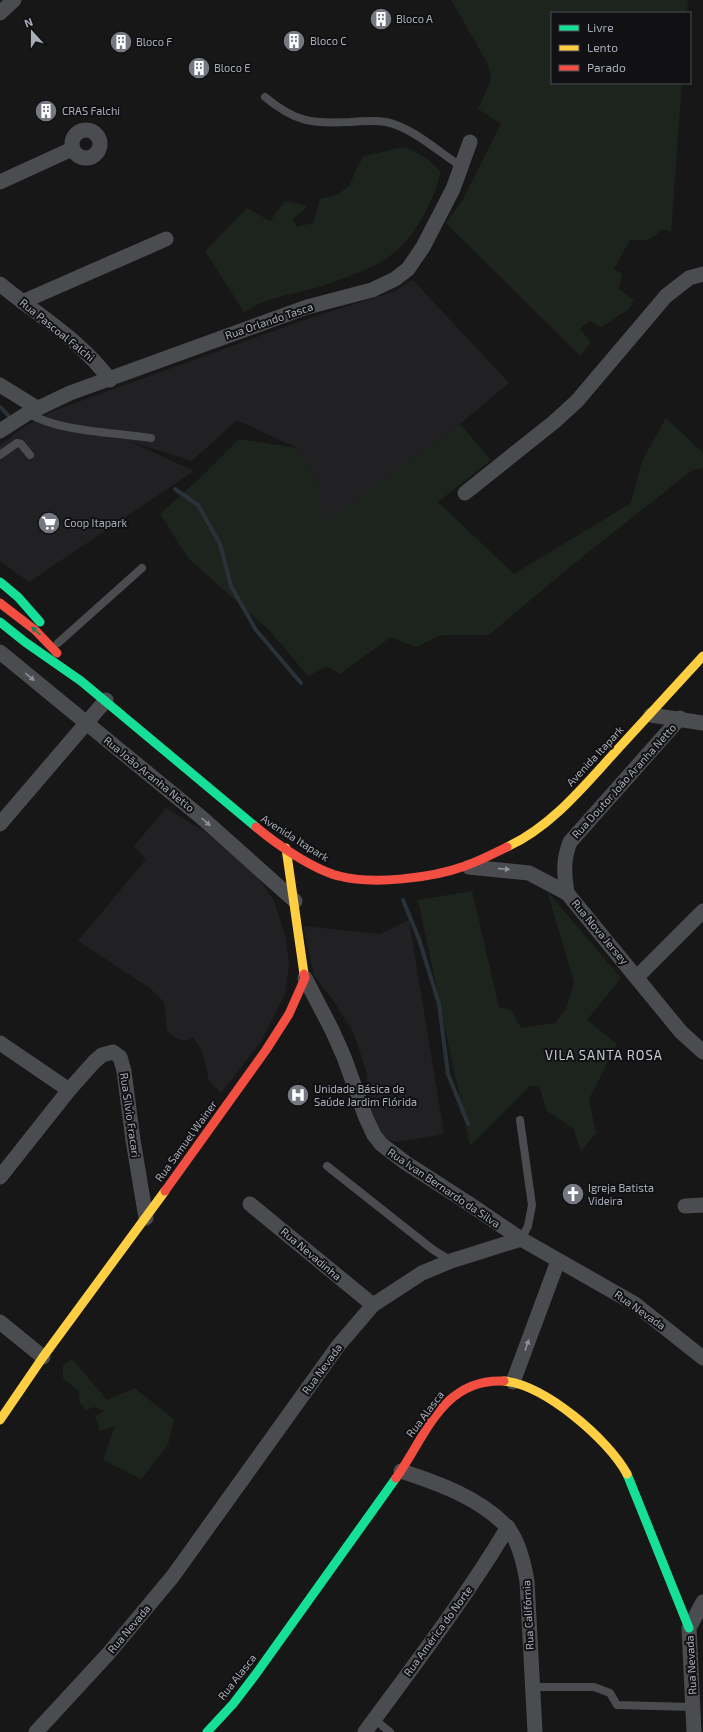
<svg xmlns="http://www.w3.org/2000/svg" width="703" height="1732" viewBox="0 0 703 1732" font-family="'Exo 2',sans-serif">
	<rect width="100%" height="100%" fill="#171717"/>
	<g fill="#212123">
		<path d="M413 280 509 383 460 424 322 525 318 482 297 448 237 420 192 461 129 441 194 471 29 582 0 561V445L24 427 53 411 309 318 393 292Z"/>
		<path d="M166 808 204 831 258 877 274 901 286 938 289 967 285 994 262 1040 221 1093 209 1081 203 1053 193 1037 185 1041 174 1037 167 1030 164 1002 151 989 78 941 146 859 134 846Z"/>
		<path d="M409 920 444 1134 397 1142 385 1139 375 1124 368 1100 366 1071 354 1034 333 1000 314 976 303 926 380 934Z"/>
	</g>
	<g fill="#1d241e">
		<path d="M451 0H688L687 13H552V83H682L671 232 662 229C649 241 647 241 630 240L614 269 622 274 619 289 634 300 629 309 601 327 590 321 580 329 591 342 580 356 446 223 463 199 501 124 478 109 491 80 488 64Z"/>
		<path d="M404 147C419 153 431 160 441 172 433 200 419 231 396 251 376 269 344 278 319 287 301 292 283 295 266 301 258 304 251 308 244 312L205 251 247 208 270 221 285 201 308 206 293 219 296 227 313 223 320 199 337 195 350 185 355 171 364 156Z"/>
		<path d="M666 418 703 453V468L692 470 565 571 489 635H441L416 647 391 637 340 674 327 666 308 676 270 631 189 559 160 514 201 477 239 439 297 448 318 482 323 524 460 424 491 460 438 502 514 574 631 503 642 461Z"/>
		<path d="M472 891 499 1007 511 1010 521 1028 555 1023 566 1009 574 982 547 891 621 978 587 1020 617 1044 589 1099 596 1133 581 1151 573 1128 547 1111 539 1086H530L470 1146 418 900Z"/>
		<path d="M72 1359 107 1400 134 1388 174 1419 168 1445 141 1479 103 1460 115 1426 100 1431 95 1416 104 1411 95 1407 86 1410 80 1403 79 1392 63 1378V1365Z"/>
	</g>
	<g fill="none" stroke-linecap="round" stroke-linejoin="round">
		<g stroke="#2a3239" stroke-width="4">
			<path d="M0 407 8 415"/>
			<path d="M175 489 198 505 220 544 231 586 256 630 301 683"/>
			<path d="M403 900 419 939 439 1004 448 1074 468 1124"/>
		</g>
		<g stroke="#4b4c50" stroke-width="8">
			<path d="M265 97C295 122 312 124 350 122 362 121 374 120 386 122 412 127 440 153 462 167"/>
			<path d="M28 413C59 432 113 432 151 438"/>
			<path d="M0 455 17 443 21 444 30 455"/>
			<path d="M58 643 142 568"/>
			<path d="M520 1120 532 1205 528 1226 521 1239"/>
			<path d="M327 1166 432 1249 451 1261"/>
			<path d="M532 1687H594L610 1693 617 1705 693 1707"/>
			<path d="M374 1719 390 1732"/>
		</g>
		<g stroke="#4b4c50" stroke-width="15">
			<path d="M0 13 14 0"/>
			<circle cx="86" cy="144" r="14"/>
			<path d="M0 182 72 149"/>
			<path d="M0 284C37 315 81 340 110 380"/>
			<path d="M22 302 166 239"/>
			<path d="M0 385 37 408"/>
			<path d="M0 431 28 413 70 393 307 307 372 290 395 279 408 269 423 247 453 189 470 142"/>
			<path d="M465 493 554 422 577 401 666 296 689 278 703 274"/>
			<path d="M0 652 201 817 295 901"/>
			<path d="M651 715 703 723"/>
			<path d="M0 824 106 700"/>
			<path d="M469 867 529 873 567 893 681 1032 703 1052"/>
			<path d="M567 893C564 873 563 860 570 842L680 718"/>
			<path d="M637 977 703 911"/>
			<path d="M305 978 332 1030 344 1057 366 1118 374 1135 381 1144 406 1163 468 1203 521 1239 635 1304 703 1358"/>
			<path d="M0 1043 69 1090"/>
			<path d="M0 1177 69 1090 94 1062 102 1055 113 1052 120 1057 124 1071 133 1140 146 1218"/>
			<path d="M250 1204 373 1305"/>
			<path d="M685 1206 703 1205"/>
			<path d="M0 1322 43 1357"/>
			<path d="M513 1382 558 1261"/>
			<path d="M401 1471C438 1483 480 1498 507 1527 519 1540 524 1564 527 1581L535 1732"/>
			<path d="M36 1732 108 1654 173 1576 338 1346 373 1305 422 1273 451 1261 521 1239"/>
			<path d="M365 1732C414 1665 465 1599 508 1527"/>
			<path d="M694 1732 689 1628 703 1602"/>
		</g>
		<g stroke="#16e098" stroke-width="9">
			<path d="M0 582 18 597 40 622"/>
			<path d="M0 622 25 642 81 681 256 827"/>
			<path d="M627 1474 689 1628"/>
			<path d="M207 1732 233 1704 256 1674 396 1478"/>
		</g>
		<g stroke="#ffcf43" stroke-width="9">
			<path d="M507 847C551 827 584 786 616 751 645 719 674 688 703 656"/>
			<path d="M286 848 304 974"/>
			<path d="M504 1381C545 1385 608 1439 627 1474"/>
			<path d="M0 1420 43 1357 165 1191"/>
		</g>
		<g stroke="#f24e42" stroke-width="9">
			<path d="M0 603 35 630 57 653"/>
			<path d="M256 827C276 844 314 870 339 876 373 885 432 878 465 866 479 861 493 854 507 847"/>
			<path d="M165 1191 266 1050 289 1014 305 978 304 974"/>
			<path d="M396 1478C426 1436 442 1378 504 1381"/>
		</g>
	</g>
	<defs><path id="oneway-solid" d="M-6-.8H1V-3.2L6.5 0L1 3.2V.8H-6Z"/></defs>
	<use fill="#14835c" href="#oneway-solid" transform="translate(36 631) rotate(-137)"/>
	<g fill="#8c9099">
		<use href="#oneway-solid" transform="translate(30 677) rotate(39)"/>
		<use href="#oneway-solid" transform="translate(206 822) rotate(42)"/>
		<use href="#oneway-solid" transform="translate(504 869) rotate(4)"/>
		<use href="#oneway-solid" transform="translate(527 1345) rotate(-70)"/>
	</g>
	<defs>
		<g id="building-disc" transform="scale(1.15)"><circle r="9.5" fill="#757880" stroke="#111113"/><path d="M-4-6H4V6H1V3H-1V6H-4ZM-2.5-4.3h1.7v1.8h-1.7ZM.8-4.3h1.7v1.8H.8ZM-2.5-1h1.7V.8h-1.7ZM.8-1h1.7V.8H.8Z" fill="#fff"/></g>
		<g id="supermarket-disc" transform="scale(1.15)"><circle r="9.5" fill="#757880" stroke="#111113"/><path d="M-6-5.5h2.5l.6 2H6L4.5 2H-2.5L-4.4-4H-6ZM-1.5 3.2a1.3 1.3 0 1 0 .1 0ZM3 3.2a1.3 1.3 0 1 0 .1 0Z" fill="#fff"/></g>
		<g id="hospital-disc" transform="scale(1.15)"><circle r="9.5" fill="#757880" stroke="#111113"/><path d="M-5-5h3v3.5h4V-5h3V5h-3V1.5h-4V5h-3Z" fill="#fff"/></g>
		<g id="church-disc" transform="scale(1.15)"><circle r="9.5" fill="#757880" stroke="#111113"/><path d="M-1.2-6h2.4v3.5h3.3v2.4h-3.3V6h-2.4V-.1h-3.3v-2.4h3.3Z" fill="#fff"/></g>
	</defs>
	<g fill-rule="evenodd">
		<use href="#building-disc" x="381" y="19"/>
		<use href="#building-disc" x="294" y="41"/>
		<use href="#building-disc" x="121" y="42"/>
		<use href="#building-disc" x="199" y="68"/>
		<use href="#building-disc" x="46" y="111"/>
		<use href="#supermarket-disc" x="49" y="523"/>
		<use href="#hospital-disc" x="298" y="1095"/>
		<use href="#church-disc" x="573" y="1194"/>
	</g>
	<g text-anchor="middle" stroke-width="4" stroke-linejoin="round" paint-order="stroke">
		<g font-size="11" fill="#a8adb8" stroke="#111113" text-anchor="start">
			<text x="396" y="23">Bloco A</text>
			<text x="310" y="45">Bloco C</text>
			<text x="136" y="46">Bloco F</text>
			<text x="214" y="72">Bloco E</text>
			<text x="62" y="115">CRAS Falchi</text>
			<text x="64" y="527">Coop Itapark</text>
			<text x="314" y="1093">Unidade Básica de<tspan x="314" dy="13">Saúde Jardim Flórida</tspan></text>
			<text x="588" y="1192">Igreja Batista<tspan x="588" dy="13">Videira</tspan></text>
		</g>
		<g font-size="11" fill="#a8adb8" stroke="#111113">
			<text transform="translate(269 321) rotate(-19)" y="4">Rua Orlando Tasca</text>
			<text transform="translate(57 330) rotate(39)" y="4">Rua Pascoal Falchi</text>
			<text transform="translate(595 756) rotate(-47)" y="4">Avenida Itapark</text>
			<text transform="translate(149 774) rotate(39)" y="4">Rua João Aranha Netto</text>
			<text transform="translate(624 781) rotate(-48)" y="4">Rua Doutor João Aranha Netto</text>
			<text transform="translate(295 838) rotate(32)" y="4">Avenida Itapark</text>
			<text transform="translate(600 932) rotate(50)" y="4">Rua Nova Jersey</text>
			<text transform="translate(130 1115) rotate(82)" y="4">Rua Silvio Fracari</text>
			<text transform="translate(186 1141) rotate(-54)" y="4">Rua Samuel Wainer</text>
			<text transform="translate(444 1188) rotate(34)" y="4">Rua Ivan Bernardo da Silva</text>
			<text transform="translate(311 1254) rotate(40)" y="4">Rua Nevadinha</text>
			<text transform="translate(640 1310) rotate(35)" y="4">Rua Nevada</text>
			<text transform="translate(322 1369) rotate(-54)" y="4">Rua Nevada</text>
			<text transform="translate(425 1414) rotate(-53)" y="4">Rua Alasca</text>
			<text transform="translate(528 1615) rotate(-93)" y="4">Rua Califórnia</text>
			<text transform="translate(129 1629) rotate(-50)" y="4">Rua Nevada</text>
			<text transform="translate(438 1631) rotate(-54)" y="4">Rua América do Norte</text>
			<text transform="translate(691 1665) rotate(-93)" y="4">Rua Nevada</text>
			<text transform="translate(237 1677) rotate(-52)" y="4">Rua Alasca</text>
		</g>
		<g font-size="13" letter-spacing="1" fill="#c9ccd4" stroke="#111113">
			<text x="604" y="1060">VILA SANTA ROSA</text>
		</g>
	</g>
	<rect x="551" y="12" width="140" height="72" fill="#111113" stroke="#4d4f55"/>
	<rect x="559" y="25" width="20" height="6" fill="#16e098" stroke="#4d4f55"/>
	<text x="587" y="32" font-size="12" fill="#a8adb8">Livre</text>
	<rect x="559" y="45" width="20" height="6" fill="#ffcf43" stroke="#4d4f55"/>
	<text x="587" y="52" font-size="12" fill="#a8adb8">Lento</text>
	<rect x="559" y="65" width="20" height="6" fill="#f24e42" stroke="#4d4f55"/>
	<text x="587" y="72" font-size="12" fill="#a8adb8">Parado</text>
	<g transform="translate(32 32) rotate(339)" stroke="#111113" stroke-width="3" paint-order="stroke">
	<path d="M0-3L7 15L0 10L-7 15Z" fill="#a8adb8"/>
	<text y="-6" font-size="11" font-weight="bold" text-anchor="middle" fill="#a8adb8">N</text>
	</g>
</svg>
